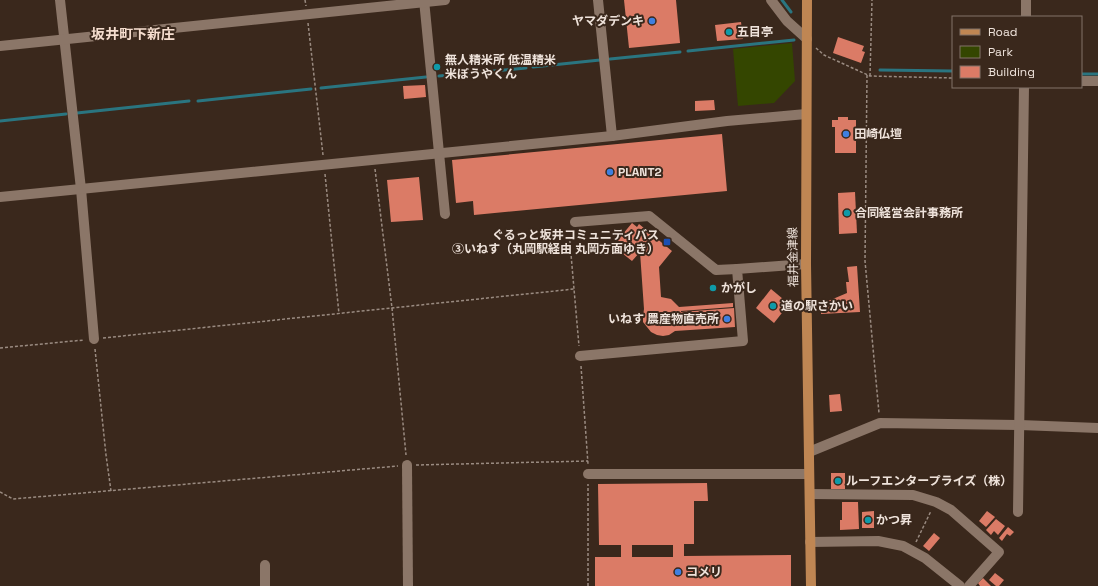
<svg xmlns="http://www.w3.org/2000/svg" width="1098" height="586" viewBox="0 0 1098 586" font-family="'Space Grotesk','Noto Sans JP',sans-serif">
	<rect width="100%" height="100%" fill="#3a281c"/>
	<path fill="#344600" d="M792 43 795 81 774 103 738 106 733 49Z"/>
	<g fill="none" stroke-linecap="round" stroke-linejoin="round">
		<g stroke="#2a7580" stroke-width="3">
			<path d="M782 0 791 12"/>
			<path d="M688 51 794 40"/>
			<path d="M610 59 680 52"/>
			<path d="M533 67 600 60"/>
			<path d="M880 70 953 71"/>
			<path d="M1081 74H1098"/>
			<path d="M439 76 526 68"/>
			<path d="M321 88 426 77"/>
			<path d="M198 101 311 89"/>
			<path d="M77 113 189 101"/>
			<path d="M0 121 66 114"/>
		</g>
	</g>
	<g fill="#db7b66" fill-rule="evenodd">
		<path d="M624 0H676L680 43 629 48Z"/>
		<path d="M741 22 743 39 717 41 715 25Z"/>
		<path d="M838 37 864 46 862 51 865 52 861 63 833 53Z"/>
		<path d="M435 64H439V70H436Z"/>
		<path d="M425 85 426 97 404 99 403 86Z"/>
		<path d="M714 100 715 110 695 111V101Z"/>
		<path d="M838 117H848V120H856V153H835V127H832V120H838Z"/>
		<path d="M722 134 727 191 474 215 473 201 456 203 452 160Z"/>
		<path d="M419 177 423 220 391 222 387 180Z"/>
		<path d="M855 192 857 233 839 234 838 193Z"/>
		<path d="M632 223 637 227 639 224 672 251 659 267 661 297 671 299 679 307 733 303V307L681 311V312L734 308 735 327 675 331 669 335 663 336 657 335 651 332 643 322V316L644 309 640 252 632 261 613 246Z"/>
		<path d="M857 266 860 312 821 314V304L847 293 846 282H849L847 267Z"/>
		<path d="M771 289 789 304 774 323 756 308Z"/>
		<path d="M840 394 842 411 830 412 829 395Z"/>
		<rect x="831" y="473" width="14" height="16"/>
		<path d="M707 483 708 501H694V544H684V556L791 555V586H595V557H621V545H599L598 484ZM632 545H673V557H632Z"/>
		<path d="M842 502H858L859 529 840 530V520H842Z"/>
		<path d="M874 511V528H862V512Z"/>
		<path d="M987 511 995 517 986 527 979 521Z"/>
		<path d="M996 519 1005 526 998 535 994 531 991 535 986 530Z"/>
		<path d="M1008 527 1014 532 1010 536 1007 534 1002 541 999 538Z"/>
		<path d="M934 533 940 538 929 551 923 546Z"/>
		<path d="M995 573 1004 580 999 586H996L989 580Z"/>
		<path d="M983 578 991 586H980L978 583Z"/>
	</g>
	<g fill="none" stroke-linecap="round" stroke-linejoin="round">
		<g stroke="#9a8b81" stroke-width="1.5" stroke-dasharray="3 2" stroke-linecap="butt">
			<path d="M305 0 306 6"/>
			<path d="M308 23 323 155"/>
			<path d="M816 48 824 55 870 76 953 78"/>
			<path d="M867 75 865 261 879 413"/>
			<path d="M870 76 872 0"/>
			<path d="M375 169 392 308 406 455"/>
			<path d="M325 174 339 314"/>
			<path d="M569 231 574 289"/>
			<path d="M103 338 574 289 579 346"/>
			<path d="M0 348 84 340"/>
			<path d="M95 349 106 455 111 491"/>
			<path d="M581 366 588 464"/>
			<path d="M416 465 588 461"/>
			<path d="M0 492 13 499 398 466"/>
			<path d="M916 542 931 511"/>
			<path d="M588 586V484"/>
		</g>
		<g stroke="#8b7668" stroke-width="10">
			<path d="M60 0 81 189 94 339"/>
			<path d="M424 0 445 214"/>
			<path d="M598 0 612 136"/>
			<path d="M771 0 787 21 807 39"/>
			<path d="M1026 17V0"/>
			<path d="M0 46 445 0"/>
			<path d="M1081 81H1098"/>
			<path d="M0 197 612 136 727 121 806 114"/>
			<path d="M575 222 649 216 716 270 737 269"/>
			<path d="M580 356 743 341 737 269 806 264"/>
			<path d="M809 452 880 423 1020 425 1098 428"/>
			<path d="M407 465 408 586"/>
			<path d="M588 474H809"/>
			<path d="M810 494 913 495 936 502 951 510 999 552 969 586"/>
			<path d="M1018 512 1024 87"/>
			<path d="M810 542 878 541 903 546 925 558 960 586"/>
			<path d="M265 586V565"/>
		</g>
		<path stroke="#bf8653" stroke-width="10" d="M807 0 806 264 811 586"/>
	</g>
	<g fill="#3f7fe0" stroke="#3a281c" stroke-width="1.5">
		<circle cx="652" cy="21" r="4"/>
		<circle cx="846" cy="134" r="4"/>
		<circle cx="610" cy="172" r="4"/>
		<circle cx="727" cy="319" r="4"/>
		<circle cx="678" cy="572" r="4"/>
	</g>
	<g fill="#0f9aa8" stroke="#3a281c" stroke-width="1.5">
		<circle cx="729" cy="32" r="4"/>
		<circle cx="437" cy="67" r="4"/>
		<circle cx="847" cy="213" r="4"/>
		<circle cx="713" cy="288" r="4"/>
		<circle cx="773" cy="306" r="4"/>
		<circle cx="838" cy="481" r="4"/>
		<circle cx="868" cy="520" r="4"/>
	</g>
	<rect fill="#1a4fb4" stroke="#3a281c" stroke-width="1.5" x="663" y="238" width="8" height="8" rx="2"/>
	<g text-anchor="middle" stroke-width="4" stroke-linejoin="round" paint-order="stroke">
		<g font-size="12" font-weight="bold" fill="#efe3db" stroke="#3a281c" text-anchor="start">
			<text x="644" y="25" text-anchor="end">ヤマダデンキ</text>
			<text x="737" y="36">五目亭</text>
			<text x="445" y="64">無人精米所 低温精米<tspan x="445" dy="14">米ぼうやくん</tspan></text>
			<text x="854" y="138">田崎仏壇</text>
			<text x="618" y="176">PLANT2</text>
			<text x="855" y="217">合同経営会計事務所</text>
			<text x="659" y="239" text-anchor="end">ぐるっと坂井コミュニティバス<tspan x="659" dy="14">③いねす（丸岡駅経由 丸岡方面ゆき）</tspan></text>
			<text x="721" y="292">かがし</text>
			<text x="781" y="310">道の駅さかい</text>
			<text x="719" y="323" text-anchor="end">いねす 農産物直売所</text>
			<text x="846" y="485">ルーフエンタープライズ（株）</text>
			<text x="876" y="524">かつ昇</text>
			<text x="686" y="576">コメリ</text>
		</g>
		<g font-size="12" fill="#efe3db" stroke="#3a281c">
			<text transform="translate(793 257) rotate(-91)" y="4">福井金津線</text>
		</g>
		<g font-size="14" font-weight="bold" fill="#f5ddce" stroke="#3a281c">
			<text x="133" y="39">坂井町下新庄</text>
		</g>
	</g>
	<rect x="952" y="16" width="130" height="72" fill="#3a281c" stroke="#827368"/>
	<rect x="960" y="29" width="20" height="6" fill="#bf8653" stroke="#827368"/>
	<text x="988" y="36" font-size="12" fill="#efe3db">Road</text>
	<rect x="960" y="46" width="20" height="12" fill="#344600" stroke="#827368"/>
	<text x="988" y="56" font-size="12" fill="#efe3db">Park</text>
	<rect x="960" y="66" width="20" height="12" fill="#db7b66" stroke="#827368"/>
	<text x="988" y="76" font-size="12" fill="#efe3db">Building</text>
</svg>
